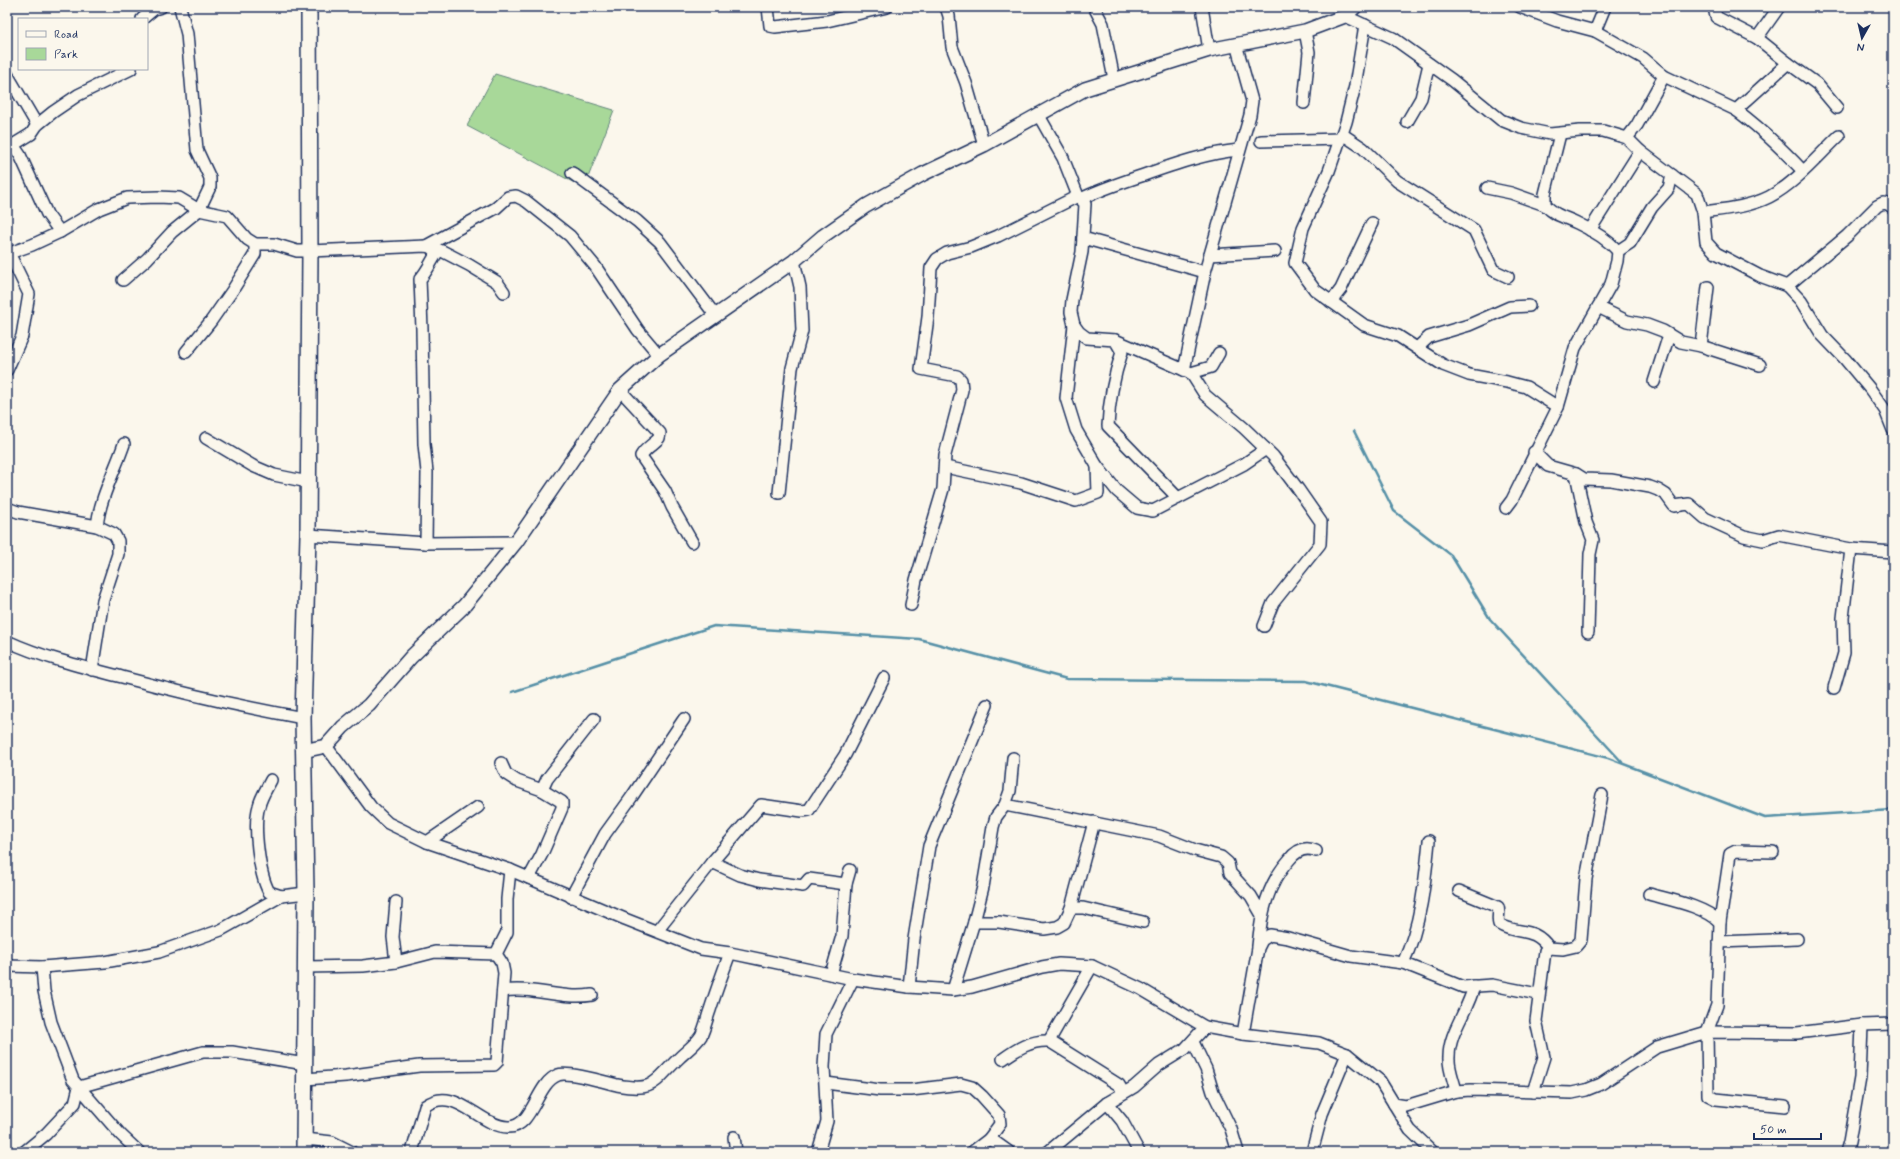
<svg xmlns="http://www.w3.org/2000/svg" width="1900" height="1159" viewBox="0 0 1900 1159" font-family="Mynerve,sans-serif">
	<rect width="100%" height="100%" fill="#fbf7ec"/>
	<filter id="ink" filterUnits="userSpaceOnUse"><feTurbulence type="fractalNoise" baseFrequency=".025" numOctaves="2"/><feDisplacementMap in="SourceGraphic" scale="8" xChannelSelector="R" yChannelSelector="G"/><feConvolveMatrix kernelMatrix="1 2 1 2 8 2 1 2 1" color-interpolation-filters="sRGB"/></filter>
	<g filter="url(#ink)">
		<path fill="#a8d899" stroke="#62847c" d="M495 74 614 110 584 188 467 126Z"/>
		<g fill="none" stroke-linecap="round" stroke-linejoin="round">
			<g stroke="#5690a7" stroke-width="2.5">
				<path d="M1354 431 1394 511 1451 555 1490 619 1622 762"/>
				<path d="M512 692 714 626 919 639 1067 679 1306 681 1608 758 1765 818 1893 810"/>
			</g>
			<g stroke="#1b2f5e" stroke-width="14">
				<g id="minor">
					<path d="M768 7 770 26 775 27 827 21 887 7"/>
					<path d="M946 7 949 16 952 47 966 83 984 145"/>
					<path d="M1094 7 1103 24 1114 79"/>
					<path d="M1202 7 1209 50"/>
					<path d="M1520 7 1557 21 1595 31 1643 58 1664 76 1736 110 1788 63 1817 84 1837 108"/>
					<path d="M1714 7 1716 17 1757 38 1788 63"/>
					<path d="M1345 16 1393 38 1452 80 1501 120 1521 128 1550 134 1580 131H1603L1627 138 1640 151 1697 194 1703 212 1706 242 1716 253 1760 276 1787 286 1801 301 1822 335 1845 359 1870 389 1885 410 1893 430"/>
					<path d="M142 19 154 9 161 7"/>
					<path d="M1365 25 1355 86 1346 122 1329 171 1303 228 1295 263 1315 290 1364 325 1398 336 1443 365 1469 375 1507 382 1526 387 1558 407"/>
					<path d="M1595 31 1605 7"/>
					<path d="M1757 38 1779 7"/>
					<path d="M7 74 37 125"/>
					<path d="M1304 103 1309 52 1305 31"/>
					<path d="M1736 110C1761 128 1782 149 1803 171"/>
					<path d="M1038 114 1063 158 1078 196 1085 204 1082 252 1072 300 1071 312 1074 325 1079 332 1087 338 1115 340 1191 373 1211 367 1219 353"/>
					<path d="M1407 122 1421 98 1429 64"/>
					<path d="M1342 134 1363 148 1397 181 1474 230 1493 270 1508 277"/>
					<path d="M1560 134 1545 194V205C1557 217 1563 216 1577 223 1592 230 1607 239 1618 251"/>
					<path d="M1627 138 1637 125 1664 76"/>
					<path d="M1261 141 1340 139"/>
					<path d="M572 173 637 221 660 242 715 315"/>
					<path d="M1487 188 1511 193 1545 205"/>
					<path d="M1081 199C1101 189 1123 182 1144 175 1175 164 1207 153 1239 150"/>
					<path d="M1703 212C1725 209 1749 207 1769 197 1796 183 1817 157 1839 136"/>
					<path d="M1590 230 1640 151"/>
					<path d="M60 232 47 214 20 155 13 145 31 134 37 125 53 112 78 95 131 69"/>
					<path d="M1083 238 1205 272"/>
					<path d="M426 246 496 208 508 197 516 196 526 201 570 236 595 266 638 330 659 355"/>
					<path d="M7 254 32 245 60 232 99 209 127 198 158 197 179 198 199 210 227 216 247 239 255 244H274L297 251H310L426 246 442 251 469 265 497 282 504 292"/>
					<path d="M1210 255 1275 251"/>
					<path d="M123 280 147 259 172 232 199 210 210 187V178L197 150 187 34 180 7"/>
					<path d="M1787 286 1847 236 1877 206 1883 203 1888 204 1893 208"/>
					<path d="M1331 302 1341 289 1372 223"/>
					<path d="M1598 307 1627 321 1647 325 1663 331 1681 342 1701 346 1760 365"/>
					<path d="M1074 325 1066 398 1076 430 1097 466 1117 491 1137 508 1153 511 1244 464 1266 449"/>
					<path d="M1115 340 1122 352C1114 376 1109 401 1108 426L1178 498"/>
					<path d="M1701 346 1708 287"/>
					<path d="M1417 348 1429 337 1469 325 1510 307 1529 306"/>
					<path d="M186 352 211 321 232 291 255 254V244"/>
					<path d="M7 370 22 336 29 294 9 253"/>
					<path d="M1184 370 1205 272 1250 115 1252 101 1236 44"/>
					<path d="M1191 373 1205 395 1244 428 1273 456 1298 489 1321 522 1320 544 1273 603 1264 626"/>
					<path d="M1654 382 1669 335"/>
					<path d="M620 390 660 433 659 438C653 445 645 448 641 456L665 491 672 507 692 542"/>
					<path d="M206 438 253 466 274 475 308 482"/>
					<path d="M1534 452 1548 466 1576 474 1584 479 1611 480 1650 487 1658 490 1666 495 1674 506 1689 504 1705 518 1744 536 1763 540 1779 535 1851 549 1893 552"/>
					<path d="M945 467 1021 483 1076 501 1098 493 1097 466"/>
					<path d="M1576 474 1586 522 1593 540 1590 554 1588 632"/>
					<path d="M779 493 792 368 802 331 800 287 794 261"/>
					<path d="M7 508 18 512 97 526 114 534 118 541V554L103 600 92 670"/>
					<path d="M1506 508 1512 500 1558 407 1575 348 1611 284 1617 261 1618 251 1630 243 1652 207 1669 188 1672 175"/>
					<path d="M97 526C100 497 115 471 124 444"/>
					<path d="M308 535 426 543 516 542"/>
					<path d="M426 543 427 472 424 444 422 329 420 279C428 271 432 259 439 250"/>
					<path d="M911 605 916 580 943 489 945 455 962 390 961 380 957 376 921 369 928 317 931 268 937 259 947 253 971 247 998 236 1078 196"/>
					<path d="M7 641C44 658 83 667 122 677 182 693 242 707 303 718"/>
					<path d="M1834 688 1844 653 1843 618 1851 549"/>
					<path d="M326 746 371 807 388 823 427 842 510 870 625 919 701 949 730 953 853 979 909 987 953 990 972 987 1042 967 1059 964 1092 966 1141 989 1205 1027 1243 1034 1319 1043 1347 1054 1380 1081 1410 1130 1433 1152"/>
					<path d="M501 763 506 774 517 781 542 790 562 802V808L542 854 529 878"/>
					<path d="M271 780C267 788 261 797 259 806 253 825 259 874 269 892L281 896"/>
					<path d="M542 790 547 779 594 719"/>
					<path d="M1005 805 1159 836 1195 850 1221 857 1228 863 1230 873 1251 896 1262 915"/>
					<path d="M427 842 478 807"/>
					<path d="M1773 852 1736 851 1730 854 1720 922 1717 1005 1707 1032 1708 1095 1716 1099 1785 1106"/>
					<path d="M712 862 740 875 759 880 803 886 809 879 846 884"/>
					<path d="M1459 891 1498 907C1500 913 1497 918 1499 924 1518 936 1533 925 1549 948"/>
					<path d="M1649 894C1670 900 1704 906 1720 922"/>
					<path d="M571 897 605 834 631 798 684 719"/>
					<path d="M396 902 393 937 396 962"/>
					<path d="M1071 908H1083L1143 922"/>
					<path d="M974 922H999L1044 929 1057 927 1064 923 1071 908 1094 822"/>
					<path d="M657 931 712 862 761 805 802 811 809 810 845 755 884 678"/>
					<path d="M1719 942 1797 939"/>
					<path d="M1258 946C1261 914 1267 885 1289 860 1296 851 1305 846 1316 851"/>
					<path d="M496 954 507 932V899L510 870"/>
					<path d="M1403 963C1421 925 1425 882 1429 841"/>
					<path d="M7 966 42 967 105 962 159 952 221 930 281 896 306 893"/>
					<path d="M42 967 44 991 51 1022 73 1080 121 1135 139 1152"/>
					<path d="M305 967 363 966 396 962 435 952 496 954"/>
					<path d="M831 974 842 936 846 884 850 870"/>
					<path d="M909 987 914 939 929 846 987 705"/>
					<path d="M953 990 974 922 983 887 993 827 996 817 1005 805 1010 791 1013 758"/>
					<path d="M503 991C533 986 562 1000 592 995"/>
					<path d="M1243 1034 1258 948 1262 940 1270 935 1288 938 1351 956 1403 963 1463 987 1492 985 1538 994"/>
					<path d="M1049 1041 1092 966"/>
					<path d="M1193 1042 1206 1069 1213 1092 1231 1129 1238 1152"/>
					<path d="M1003 1059C1017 1049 1031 1040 1049 1041L1119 1085 1123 1092"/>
					<path d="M305 1079 346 1076 419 1066 494 1065 497 1062 504 973 502 963 496 954"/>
					<path d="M826 1083 880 1090H911L961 1084 972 1087 982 1096 999 1115 1000 1124 989 1139"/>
					<path d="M79 1087 203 1052H232L305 1064"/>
					<path d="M1456 1091C1454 1081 1448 1068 1449 1057 1449 1032 1468 1011 1474 986"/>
					<path d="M1533 1092 1544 1057 1536 1021 1545 951 1549 948 1563 949 1576 946 1581 940 1586 879 1602 795"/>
					<path d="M1107 1103 1122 1121 1139 1152"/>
					<path d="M1394 1104 1406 1106 1456 1091 1471 1090 1572 1093 1586 1090 1601 1084 1657 1047 1707 1032 1797 1033 1862 1025 1893 1024"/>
					<path d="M734 1137 736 1152"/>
					<path d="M305 1139 332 1142 352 1152"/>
					<path d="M24 1152 46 1134 75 1103 79 1087"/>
					<path d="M412 1152 425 1106C455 1084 479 1126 508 1127 533 1128 536 1083 558 1075 567 1071 605 1082 617 1085 655 1092 653 1083 678 1059 685 1052 696 1044 701 1036 705 1028 707 1018 710 1010 716 991 723 972 730 953"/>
					<path d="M818 1152 827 1121 824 1067 826 1034 853 979"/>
					<path d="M972 1152 989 1139 995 1142 1009 1152"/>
					<path d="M1048 1152 1107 1103 1134 1087 1159 1065 1185 1049 1205 1027"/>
					<path d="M1312 1152 1322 1114 1347 1054"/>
					<path d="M1846 1152 1849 1142 1860 1078 1862 1025"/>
				</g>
			</g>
			<g stroke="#1b2f5e" stroke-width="16">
				<path id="tertiary" d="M303 751 326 746 343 727 369 705 411 657 464 606 516 542 620 390 659 355 794 261 823 236 866 206 923 174 984 145 1085 89 1209 50 1305 31 1345 16 1355 7"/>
			</g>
			<g stroke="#1b2f5e" stroke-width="18">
				<path id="secondary" d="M304 1152 306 893 303 718 308 535 310 251 309 7"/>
			</g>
			<use href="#minor" stroke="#fbf7ec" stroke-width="11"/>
			<use href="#tertiary" stroke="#fbf7ec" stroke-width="13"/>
			<use href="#secondary" stroke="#fbf7ec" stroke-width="15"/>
		</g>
	</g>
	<rect width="1900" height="1159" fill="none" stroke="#fbf7ec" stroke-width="24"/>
	<rect x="12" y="12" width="1876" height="1135" fill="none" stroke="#1b2f5e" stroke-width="1.5" filter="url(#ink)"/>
	<rect x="18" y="18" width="130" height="52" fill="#fbf7ec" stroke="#a1a7b3"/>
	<rect x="26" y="31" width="20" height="6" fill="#fbf7ec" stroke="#a1a7b3"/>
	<text x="54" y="38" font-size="12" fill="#1b2f5e">Road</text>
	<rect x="26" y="48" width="20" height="12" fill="#a8d899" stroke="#a1a7b3"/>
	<text x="54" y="58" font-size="12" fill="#1b2f5e">Park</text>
	<g transform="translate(1862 38) rotate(188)" stroke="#fbf7ec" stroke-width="3" paint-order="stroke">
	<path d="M0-3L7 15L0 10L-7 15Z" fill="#1b2f5e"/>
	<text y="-6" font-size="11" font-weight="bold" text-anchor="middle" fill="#1b2f5e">N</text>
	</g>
	<path d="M1754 1133v6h67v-6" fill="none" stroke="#1b2f5e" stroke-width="2"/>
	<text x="1760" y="1133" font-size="12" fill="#1b2f5e" stroke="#fbf7ec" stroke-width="3" paint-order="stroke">50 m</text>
</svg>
